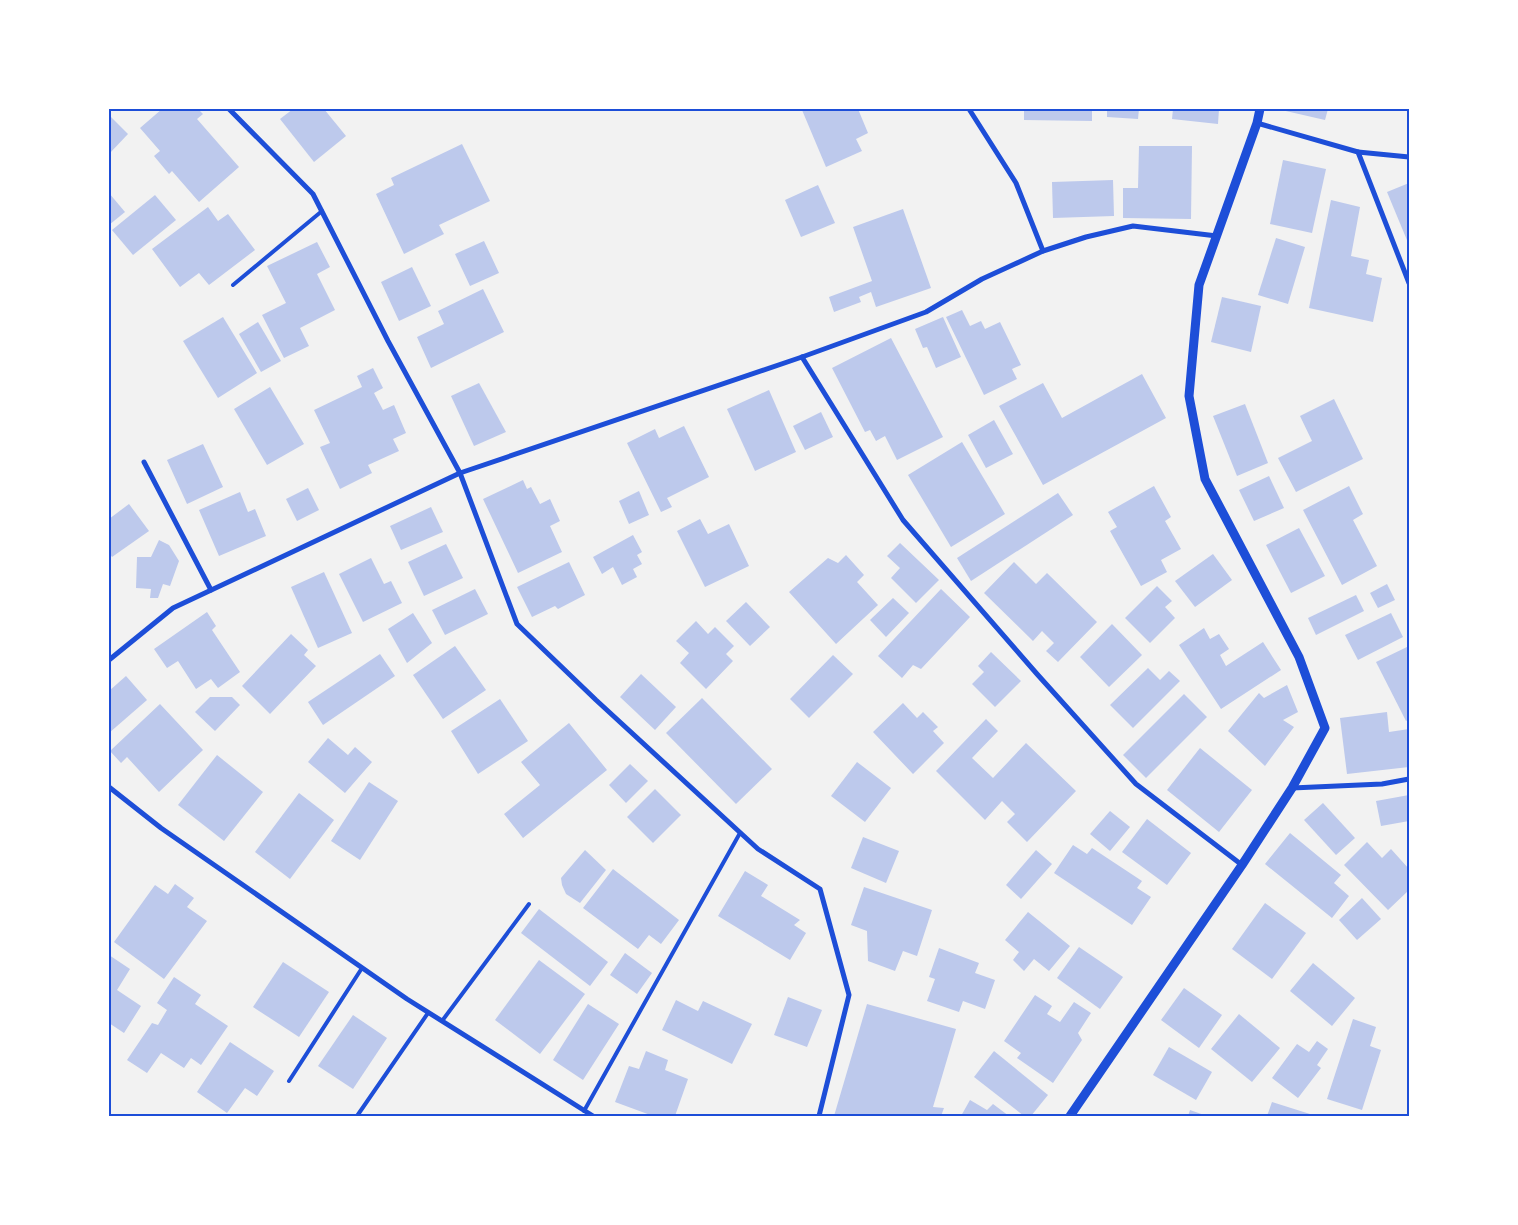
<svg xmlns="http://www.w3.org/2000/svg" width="1518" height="1225" viewBox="0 0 1518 1225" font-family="Helvetica,sans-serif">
	<rect width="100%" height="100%" fill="#f2f2f2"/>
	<g fill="#bdc9ec">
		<path d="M162 109H198L203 114 197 119 239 167 199 202 172 171 169 174 154 156 160 151 140 128Z"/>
		<path d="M293 109H324L346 136 314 162 280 119Z"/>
		<path d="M804 109H858L868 133 856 139 862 151 826 167 802 110Z"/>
		<path d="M1024 109H1092V121L1024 120Z"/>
		<path d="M1107 109H1139L1138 119 1107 117Z"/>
		<path d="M1173 109H1219L1218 124 1172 119Z"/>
		<path d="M1277 109H1328L1325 120Z"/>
		<path d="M109 115 128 134 109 154Z"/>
		<path d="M462 144 490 201 439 225 444 234 404 254 376 194 394 185 391 178Z"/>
		<path d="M1139 146H1192L1191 219 1123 218V188H1138Z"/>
		<path d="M1283 160 1326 169 1312 233 1270 224Z"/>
		<path d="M1113 180 1114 216 1053 218 1052 182Z"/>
		<path d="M1409 183V245L1387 192Z"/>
		<path d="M818 185 835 223 801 237 785 200Z"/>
		<path d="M109 193 125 212 109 225Z"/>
		<path d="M155 195 176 220 133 255 112 230Z"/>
		<path d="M1331 200 1360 207 1351 256 1369 260 1366 274 1382 278 1373 322 1309 308Z"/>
		<path d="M208 207 218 221 228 214 255 250 209 285 199 273 180 287 152 249Z"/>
		<path d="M903 209 931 288 876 307 871 292 859 297 861 302 834 312 829 297 872 281 853 227Z"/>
		<path d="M1276 238 1305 247 1288 304 1258 295Z"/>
		<path d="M484 241 499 273 470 286 455 254Z"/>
		<path d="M317 242 330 267 317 274 335 310 300 328 309 346 284 358 262 315 286 303 267 266Z"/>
		<path d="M412 267 431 306 399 321 381 282Z"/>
		<path d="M483 289 504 332 431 368 417 337 444 324 438 311Z"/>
		<path d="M1222 297 1261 306 1251 352 1211 342Z"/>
		<path d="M962 310 970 326 981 321 985 329 1000 322 1021 365 1012 369 1017 379 984 395 946 317Z"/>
		<path d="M223 317 257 373 218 398 183 341Z"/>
		<path d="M943 317 961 357 936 368 927 347 923 348 915 329Z"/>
		<path d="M258 322 281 361 261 372 239 334Z"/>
		<path d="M891 338 943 437 897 460 885 436 876 441 870 430 865 432 832 368Z"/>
		<path d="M373 368 383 388 374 393 383 410 394 405 406 433 393 439 399 451 368 465 372 473 340 489 320 447 330 443 314 410 362 387 357 376Z"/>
		<path d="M1142 374 1166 418 1043 485 999 406 1043 383 1062 418Z"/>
		<path d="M479 383 506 432 474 446 451 396Z"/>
		<path d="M270 387 304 444 267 465 234 409Z"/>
		<path d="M769 390 796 452 755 471 727 409Z"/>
		<path d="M1334 399 1363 459 1296 492 1278 458 1312 441 1300 416Z"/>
		<path d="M1245 404 1268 463 1237 476 1213 416Z"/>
		<path d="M821 412 833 437 805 450 793 426Z"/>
		<path d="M994 420 1013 454 986 468 968 435Z"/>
		<path d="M684 426 709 477 667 498 672 507 661 512 627 443 655 429 659 438Z"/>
		<path d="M962 442 1005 514 951 547 908 475Z"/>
		<path d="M203 444 223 487 187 504 167 460Z"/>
		<path d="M1269 476 1284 508 1254 521 1239 490Z"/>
		<path d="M523 480 527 489 531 487 540 504 550 499 560 521 550 526 562 552 518 573 483 499Z"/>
		<path d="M1154 486 1171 517 1165 521 1181 549 1161 560 1167 572 1141 586 1110 531 1117 527 1108 512Z"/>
		<path d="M1349 486 1363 514 1353 520 1377 566 1342 585 1303 510Z"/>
		<path d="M308 488 319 510 297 521 286 499Z"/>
		<path d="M639 491 649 515 629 524 619 501Z"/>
		<path d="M240 492 248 512 255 509 266 536 219 556 199 510Z"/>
		<path d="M1058 493 1073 515 971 581 957 558Z"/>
		<path d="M129 504 149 531 112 557 109 553V519Z"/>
		<path d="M431 507 443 532 401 550 390 526Z"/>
		<path d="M700 519 708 534 729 524 749 566 705 587 677 531Z"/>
		<path d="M1299 528 1325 576 1291 593 1266 545Z"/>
		<path d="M633 535 642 552 637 555 642 564 633 569 637 577 622 585 613 567 602 574 593 557Z"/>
		<path d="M159 540 169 545 179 561 170 586 163 584 158 598H150L151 589 136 588 137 557H151Z"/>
		<path d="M900 543 939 580 916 603 891 578 900 568 887 556Z"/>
		<path d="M446 544 463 578 424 596 408 562Z"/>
		<path d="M1213 554 1232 580 1195 607 1175 581Z"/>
		<path d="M846 555 864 575 857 582 878 605 836 644 789 592 828 558 838 563Z"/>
		<path d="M371 558 384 584 391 581 402 603 363 622 339 574Z"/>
		<path d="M569 562 585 595 558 609 555 606 532 617 517 587Z"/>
		<path d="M1014 562 1036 584 1047 573 1097 622 1058 662 1046 651 1054 643 1042 631 1033 641 984 593Z"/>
		<path d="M324 572 352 633 318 648 291 587Z"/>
		<path d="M1387 584 1395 600 1378 608 1370 593Z"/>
		<path d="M1157 586 1172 601 1165 607 1175 618 1150 643 1125 618Z"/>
		<path d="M475 589 488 614 445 635 432 610Z"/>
		<path d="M941 589 970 617 921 669 913 665 902 678 878 656Z"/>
		<path d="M1356 595 1364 611 1316 635 1308 618Z"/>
		<path d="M893 598 909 613 886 637 870 620Z"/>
		<path d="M746 602 770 627 750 646 726 621Z"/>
		<path d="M207 612 216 626 212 630 240 672 218 688 211 679 196 689 178 661 167 668 154 649Z"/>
		<path d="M413 613 432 643 407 663 388 629Z"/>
		<path d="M1391 613 1403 637 1358 660 1345 635Z"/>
		<path d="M696 621 708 634 715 627 734 646 726 654 733 661 706 689 680 663 689 653 676 641Z"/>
		<path d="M1112 624 1142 655 1109 687 1080 657Z"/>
		<path d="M1204 628 1210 639 1219 634 1229 649 1220 655 1226 666 1263 642 1281 670 1221 709 1179 645Z"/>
		<path d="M291 634 308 650 304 655 316 666 270 714 242 686Z"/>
		<path d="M455 646 486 690 443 719 413 675Z"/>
		<path d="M1409 646V719L1406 721 1376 662Z"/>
		<path d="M991 652 1021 681 995 707 972 684 984 672 978 666Z"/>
		<path d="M380 654 395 676 323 725 308 702Z"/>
		<path d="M833 655 853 674 809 718 790 699Z"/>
		<path d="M1148 668 1160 680 1169 671 1180 681 1133 728 1110 705Z"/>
		<path d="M641 674 676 707 655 730 620 697Z"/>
		<path d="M126 676 147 700 109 733V691Z"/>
		<path d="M1287 685 1298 712 1283 720 1294 727 1265 766 1228 731 1259 693 1264 698Z"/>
		<path d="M1184 694 1207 717 1146 778 1123 755Z"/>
		<path d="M210 697H232L240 705 215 731 195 712Z"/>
		<path d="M702 698 772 769 736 804 666 733Z"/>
		<path d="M500 699 528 741 478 774 451 731Z"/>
		<path d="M903 703 917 718 923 712 938 727 933 731 944 743 913 774 873 732Z"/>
		<path d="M160 704 203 750 159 792 127 757 121 763 110 751Z"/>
		<path d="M1387 712 1389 732 1409 729V767L1347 774 1340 718Z"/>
		<path d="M986 719 998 731 972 758 993 778 1026 743 1076 791 1027 842 1007 822 1015 814 1002 801 985 820 936 771Z"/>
		<path d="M569 723 607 770 523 838 504 814 540 785 521 762Z"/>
		<path d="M328 738 348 755 355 747 372 762 345 793 308 762Z"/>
		<path d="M1200 748 1252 790 1219 832 1167 790Z"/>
		<path d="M217 755 263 792 224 841 178 805Z"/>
		<path d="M857 762 891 788 865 822 831 796Z"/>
		<path d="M630 764 648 781 626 803 609 785Z"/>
		<path d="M369 782 398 801 360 860 331 841Z"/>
		<path d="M655 789 681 815 653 843 627 817Z"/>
		<path d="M299 793 334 820 290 879 255 852Z"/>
		<path d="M1409 795V821L1381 826 1376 801Z"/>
		<path d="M1323 803 1355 838 1336 855 1304 820Z"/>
		<path d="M1110 811 1130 827 1110 851 1090 834Z"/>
		<path d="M1147 819 1191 853 1167 885 1122 852Z"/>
		<path d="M1290 833 1341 875 1334 883 1349 896 1332 918 1265 864Z"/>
		<path d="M863 837 899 851 886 883 851 868Z"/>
		<path d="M1367 842 1382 858 1391 849 1409 869V890L1388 910 1344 865Z"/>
		<path d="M1073 845 1087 854 1092 848 1142 881 1137 888 1151 897 1132 925 1054 873Z"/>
		<path d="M585 850 606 870 580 903 566 894 562 885 561 878Z"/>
		<path d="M1036 850 1052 864 1021 899 1006 885Z"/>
		<path d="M613 869 679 920 661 944 649 935 638 949 583 908Z"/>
		<path d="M745 871 768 885 761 896 800 920 794 925 806 933 790 960 718 916Z"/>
		<path d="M175 884 194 898 187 907 207 921 164 979 114 942 155 885 168 894Z"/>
		<path d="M864 887 932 910 917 956 903 951 895 971 868 961 867 931 851 925Z"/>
		<path d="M1362 898 1381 919 1357 940 1339 920Z"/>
		<path d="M1265 903 1306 933 1272 979 1232 949Z"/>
		<path d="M539 909 608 962 590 986 521 933Z"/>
		<path d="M1028 912 1070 946 1049 971 1034 959 1024 971 1013 960 1019 952 1005 940Z"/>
		<path d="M1079 947 1123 977 1100 1009 1057 978Z"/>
		<path d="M939 948 979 963 975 973 995 980 985 1009 963 1001 959 1012 927 1001 935 979 929 977Z"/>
		<path d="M625 953 652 973 637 994 610 975Z"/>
		<path d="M109 955 130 969 117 990 141 1006 124 1033 109 1023Z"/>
		<path d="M539 960 585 994 540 1054 495 1020Z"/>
		<path d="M283 962 329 992 299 1037 253 1007Z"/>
		<path d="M1313 963 1355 998 1332 1026 1290 991Z"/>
		<path d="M174 977 201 995 195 1004 228 1026 201 1065 191 1058 184 1068 161 1053 147 1073 127 1060 152 1023 158 1025 167 1010 157 1003Z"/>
		<path d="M1184 988 1222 1015 1199 1048 1161 1020Z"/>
		<path d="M1035 995 1052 1006 1047 1014 1060 1022 1074 1002 1091 1013 1078 1033 1082 1040 1053 1083 1017 1058 1021 1053 1004 1041Z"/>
		<path d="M788 997 822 1010 807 1047 774 1035Z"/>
		<path d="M676 1000 698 1011 703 1001 752 1024 732 1064 662 1030Z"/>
		<path d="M588 1004 619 1024 583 1080 553 1060Z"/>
		<path d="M867 1004 956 1029 933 1107 944 1108 941 1116H834Z"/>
		<path d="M1239 1014 1280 1048 1252 1082 1211 1049Z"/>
		<path d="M353 1015 387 1038 353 1089 318 1066Z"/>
		<path d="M1353 1019 1376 1027 1370 1046 1381 1050 1362 1110 1327 1099Z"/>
		<path d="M1317 1041 1328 1049 1317 1065 1321 1068 1298 1098 1272 1078 1297 1044 1309 1052Z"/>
		<path d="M230 1042 274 1071 257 1096 245 1088 227 1113 197 1092Z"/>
		<path d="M1169 1047 1212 1072 1196 1100 1153 1075Z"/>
		<path d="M646 1051 668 1060 665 1070 688 1079 675 1116H653L615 1102 629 1066 639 1069Z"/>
		<path d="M994 1051 1048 1095 1031 1116H1024L974 1077Z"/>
		<path d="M970 1100 987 1110 993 1104 1009 1116H961Z"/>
		<path d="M1272 1102 1310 1114 1309 1116H1267Z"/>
		<path d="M1190 1110 1207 1116H1188Z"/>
	</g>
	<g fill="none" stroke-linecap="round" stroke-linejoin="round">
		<g stroke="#1d4ed8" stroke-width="4">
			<path d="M233 285 322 211"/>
			<path d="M442 1021 529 904"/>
			<path d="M289 1081 362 968"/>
			<path d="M584 1111 740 833"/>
			<path d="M357 1116 428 1013"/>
		</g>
		<g stroke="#1d4ed8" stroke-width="5">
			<path d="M229 109 313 194 388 341 460 473 517 624 596 700 758 849 820 889 849 995 819 1116"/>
			<path d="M969 109 1016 183 1043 251"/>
			<path d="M1257 123 1358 152 1409 283"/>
			<path d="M1358 152 1409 157"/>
			<path d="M802 357 903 520 1037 674 1136 784 1242 865"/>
			<path d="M144 462 211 590"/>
			<path d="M109 660 173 608 460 473 802 357 926 312 982 279 1043 251 1086 237 1133 226 1217 236"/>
			<path d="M109 787 161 828 407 999 593 1116"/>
			<path d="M1292 788 1382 784 1409 779"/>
		</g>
		<path stroke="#1d4ed8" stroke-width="9" d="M1070 1116 1242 865 1292 788 1325 728 1299 657 1205 479 1189 396 1199 285 1257 123 1260 109"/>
	</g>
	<rect width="1518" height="1225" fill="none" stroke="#ffffff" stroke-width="220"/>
	<rect x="110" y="110" width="1298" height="1005" fill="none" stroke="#1d4ed8" stroke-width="2"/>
</svg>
